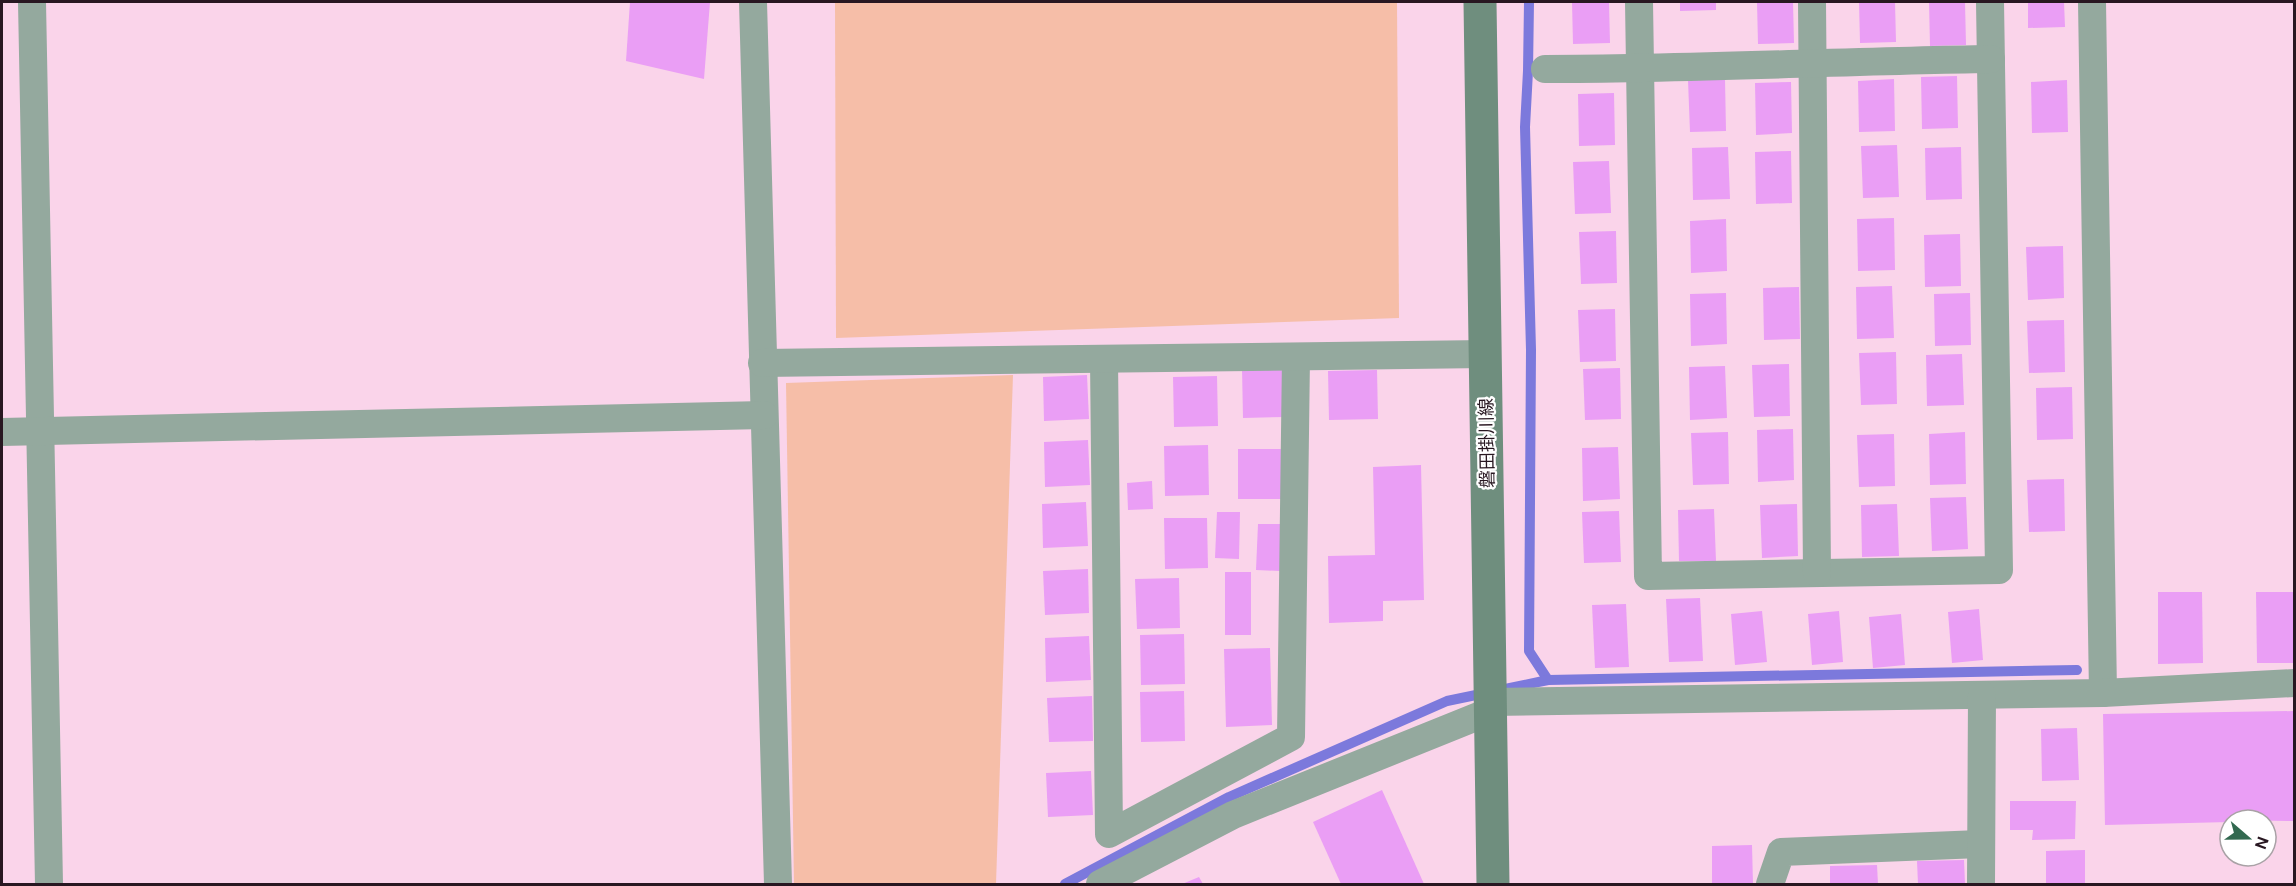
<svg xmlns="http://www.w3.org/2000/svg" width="2296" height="886" viewBox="0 0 2296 886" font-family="'DM Sans','Noto Sans JP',sans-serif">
	<rect width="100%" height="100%" fill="#fad4ea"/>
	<g fill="#f6bea8">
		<path d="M835 2H1397L1399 318 836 338Z"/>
		<path d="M1013 375 996 884H794L786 383Z"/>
	</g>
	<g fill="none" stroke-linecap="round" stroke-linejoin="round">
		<g stroke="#7c79dc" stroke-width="10">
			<path d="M1529 2 1528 71 1525 127 1531 350 1529 651 1548 680"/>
			<path d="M1065 884 1229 797 1447 701 1548 680 2077 670"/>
		</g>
	</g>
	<g fill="#ea9ef5">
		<path d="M630 2H710L704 79 626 61Z"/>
		<path d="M1572 2H1609L1610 43 1573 44Z"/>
		<path d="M1680 2H1716V10L1680 11Z"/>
		<path d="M1757 2H1793L1794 43 1758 44Z"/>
		<path d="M1859 2H1895L1896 42 1860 43Z"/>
		<path d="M1929 2H1965L1966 45 1930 46Z"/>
		<path d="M2028 2H2064L2065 27 2028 28Z"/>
		<path d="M1957 76 1958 128 1922 129 1921 77Z"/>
		<path d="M1725 79 1726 131 1690 132 1688 80Z"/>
		<path d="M1894 79 1895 131 1859 132 1858 81Z"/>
		<path d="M2067 80 2068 132 2032 133 2031 82Z"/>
		<path d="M1791 82 1792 133 1756 135 1755 83Z"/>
		<path d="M1614 93 1615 145 1579 146 1578 94Z"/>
		<path d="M1897 145 1899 197 1863 198 1861 146Z"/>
		<path d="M1728 147 1730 199 1693 200 1692 148Z"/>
		<path d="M1961 147 1962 199 1926 200 1925 148Z"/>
		<path d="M1791 151 1792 203 1756 204 1755 152Z"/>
		<path d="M1609 161 1611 213 1575 214 1573 162Z"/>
		<path d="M1894 218 1895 270 1858 271 1857 219Z"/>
		<path d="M1726 219 1727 271 1691 273 1690 221Z"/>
		<path d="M1616 231 1617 283 1581 284 1579 232Z"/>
		<path d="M1960 234 1961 286 1925 287 1924 235Z"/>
		<path d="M2063 246 2064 298 2028 300 2026 247Z"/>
		<path d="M1892 286 1894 338 1857 339 1856 287Z"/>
		<path d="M1799 287 1800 339 1764 340 1763 288Z"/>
		<path d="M1726 293 1727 344 1691 346 1690 294Z"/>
		<path d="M1970 293 1971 345 1935 346 1934 294Z"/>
		<path d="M1615 309 1616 361 1580 362 1578 310Z"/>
		<path d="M2064 320 2065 372 2029 373 2027 321Z"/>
		<path d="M1896 352 1897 404 1861 405 1859 353Z"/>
		<path d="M1962 354 1964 405 1927 406 1926 355Z"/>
		<path d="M1789 364 1790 416 1754 417 1752 365Z"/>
		<path d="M1725 366 1727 418 1690 420 1689 367Z"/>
		<path d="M1285 367 1286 417 1243 418 1242 368Z"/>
		<path d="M1620 368 1621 419 1585 420 1583 369Z"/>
		<path d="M1377 370 1378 419 1329 420 1328 371Z"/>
		<path d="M1087 375 1089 419 1044 421 1043 377Z"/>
		<path d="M1217 376 1218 426 1174 427 1173 377Z"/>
		<path d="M2072 387 2073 439 2037 440 2036 388Z"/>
		<path d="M1793 429 1794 480 1758 482 1757 430Z"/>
		<path d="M1728 432 1729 484 1693 485 1691 433Z"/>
		<path d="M1965 432 1966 484 1930 485 1929 434Z"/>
		<path d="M1894 434 1895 486 1859 487 1857 435Z"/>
		<path d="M1088 440 1090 485 1045 487 1044 442Z"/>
		<path d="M1208 445 1209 495 1165 496 1164 446Z"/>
		<path d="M1618 447 1620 499 1583 501 1582 448Z"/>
		<path d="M1238 449H1281L1282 499H1238Z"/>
		<path d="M1421 465 1424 600 1383 601V621L1329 623 1328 556 1375 555 1373 467Z"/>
		<path d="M2064 479 2065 531 2029 532 2027 480Z"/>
		<path d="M1152 481 1153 509 1128 510 1127 483Z"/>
		<path d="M1966 497 1968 549 1932 551 1930 498Z"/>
		<path d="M1086 502 1088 546 1043 548 1042 504Z"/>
		<path d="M1797 504 1798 556 1762 558 1760 505Z"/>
		<path d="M1897 504 1899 556 1862 557 1861 505Z"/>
		<path d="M1714 509 1716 561H1679L1678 510Z"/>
		<path d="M1619 511 1621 562 1584 563 1582 512Z"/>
		<path d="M1217 512H1240L1239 559 1215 558Z"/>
		<path d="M1164 518H1207L1208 568 1165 569Z"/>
		<path d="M1258 524H1281L1280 571 1256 570Z"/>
		<path d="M1088 569 1089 613 1045 615 1043 571Z"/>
		<rect x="1225" y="572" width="26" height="63"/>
		<path d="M1179 578 1180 628 1137 629 1135 579Z"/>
		<path d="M2158 592H2202L2203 663 2158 664Z"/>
		<path d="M2256 592H2294V663H2257Z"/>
		<path d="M1700 598 1703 661 1669 662 1666 599Z"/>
		<path d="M1626 604 1629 667 1595 668 1592 605Z"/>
		<path d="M1979 609 1983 660 1952 663 1948 612Z"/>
		<path d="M1762 611 1767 662 1735 665 1731 614Z"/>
		<path d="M1839 611 1843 662 1812 665 1808 614Z"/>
		<path d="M1901 614 1905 665 1873 668 1869 617Z"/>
		<path d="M1184 634 1185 684 1141 685 1140 635Z"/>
		<path d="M1089 636 1091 680 1046 682 1045 638Z"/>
		<path d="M1270 648 1272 725 1226 727 1224 649Z"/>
		<path d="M1184 691 1185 741 1141 742 1140 692Z"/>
		<path d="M1092 696 1093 741 1049 742 1047 698Z"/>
		<path d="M2294 711V821L2230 820V822L2105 825 2103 714Z"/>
		<path d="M2077 728 2079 780 2042 781 2041 729Z"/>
		<path d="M1091 771 1093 815 1048 817 1046 773Z"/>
		<path d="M1382 790 1424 884H1341L1313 822Z"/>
		<path d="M2010 801H2076L2075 839 2032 840 2033 830H2010Z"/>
		<path d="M1752 845 1753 884H1712V846Z"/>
		<path d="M2085 850V884H2046V851Z"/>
		<path d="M1964 860 1965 884H1918L1917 861Z"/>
		<path d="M1877 865 1878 884H1830V866Z"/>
		<path d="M1199 877 1203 884H1182Z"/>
	</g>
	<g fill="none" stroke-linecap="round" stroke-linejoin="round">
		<g stroke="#94a99e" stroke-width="28">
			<path d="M32 2 49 884"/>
			<path d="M753 2 778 884"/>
			<path d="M1639 2 1648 576 1999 570 1990 2"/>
			<path d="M1812 2 1817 573"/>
			<path d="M2092 2 2103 693"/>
			<path d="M1545 69C1694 69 1842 61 1991 59"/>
			<path d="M1104 359 1109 834 1291 737 1296 357"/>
			<path d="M762 363 1486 354"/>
			<path d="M2 432 764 415"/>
			<path d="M1491 702 2103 693 2294 683"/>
			<path d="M1100 884 1233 815 1491 711"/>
			<path d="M1770 884 1781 852 1980 844"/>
			<path d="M1981 884 1982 695"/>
		</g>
		<path stroke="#6f8e7e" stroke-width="33" d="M1480 2 1493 884"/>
	</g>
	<g text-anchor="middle" stroke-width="4.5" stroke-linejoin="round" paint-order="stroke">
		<g font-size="18" fill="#281721" stroke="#fff">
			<text transform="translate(1487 443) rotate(-91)" y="6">磐田掛川線</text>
		</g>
	</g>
	<rect width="2296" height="886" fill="none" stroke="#281721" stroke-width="6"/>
	<g transform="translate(2248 838) rotate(110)"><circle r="28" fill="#ffffff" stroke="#a9a2a6" stroke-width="1.5"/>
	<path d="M0-4.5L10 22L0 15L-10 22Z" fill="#326950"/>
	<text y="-9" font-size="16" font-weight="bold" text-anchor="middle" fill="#281721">N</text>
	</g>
</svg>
